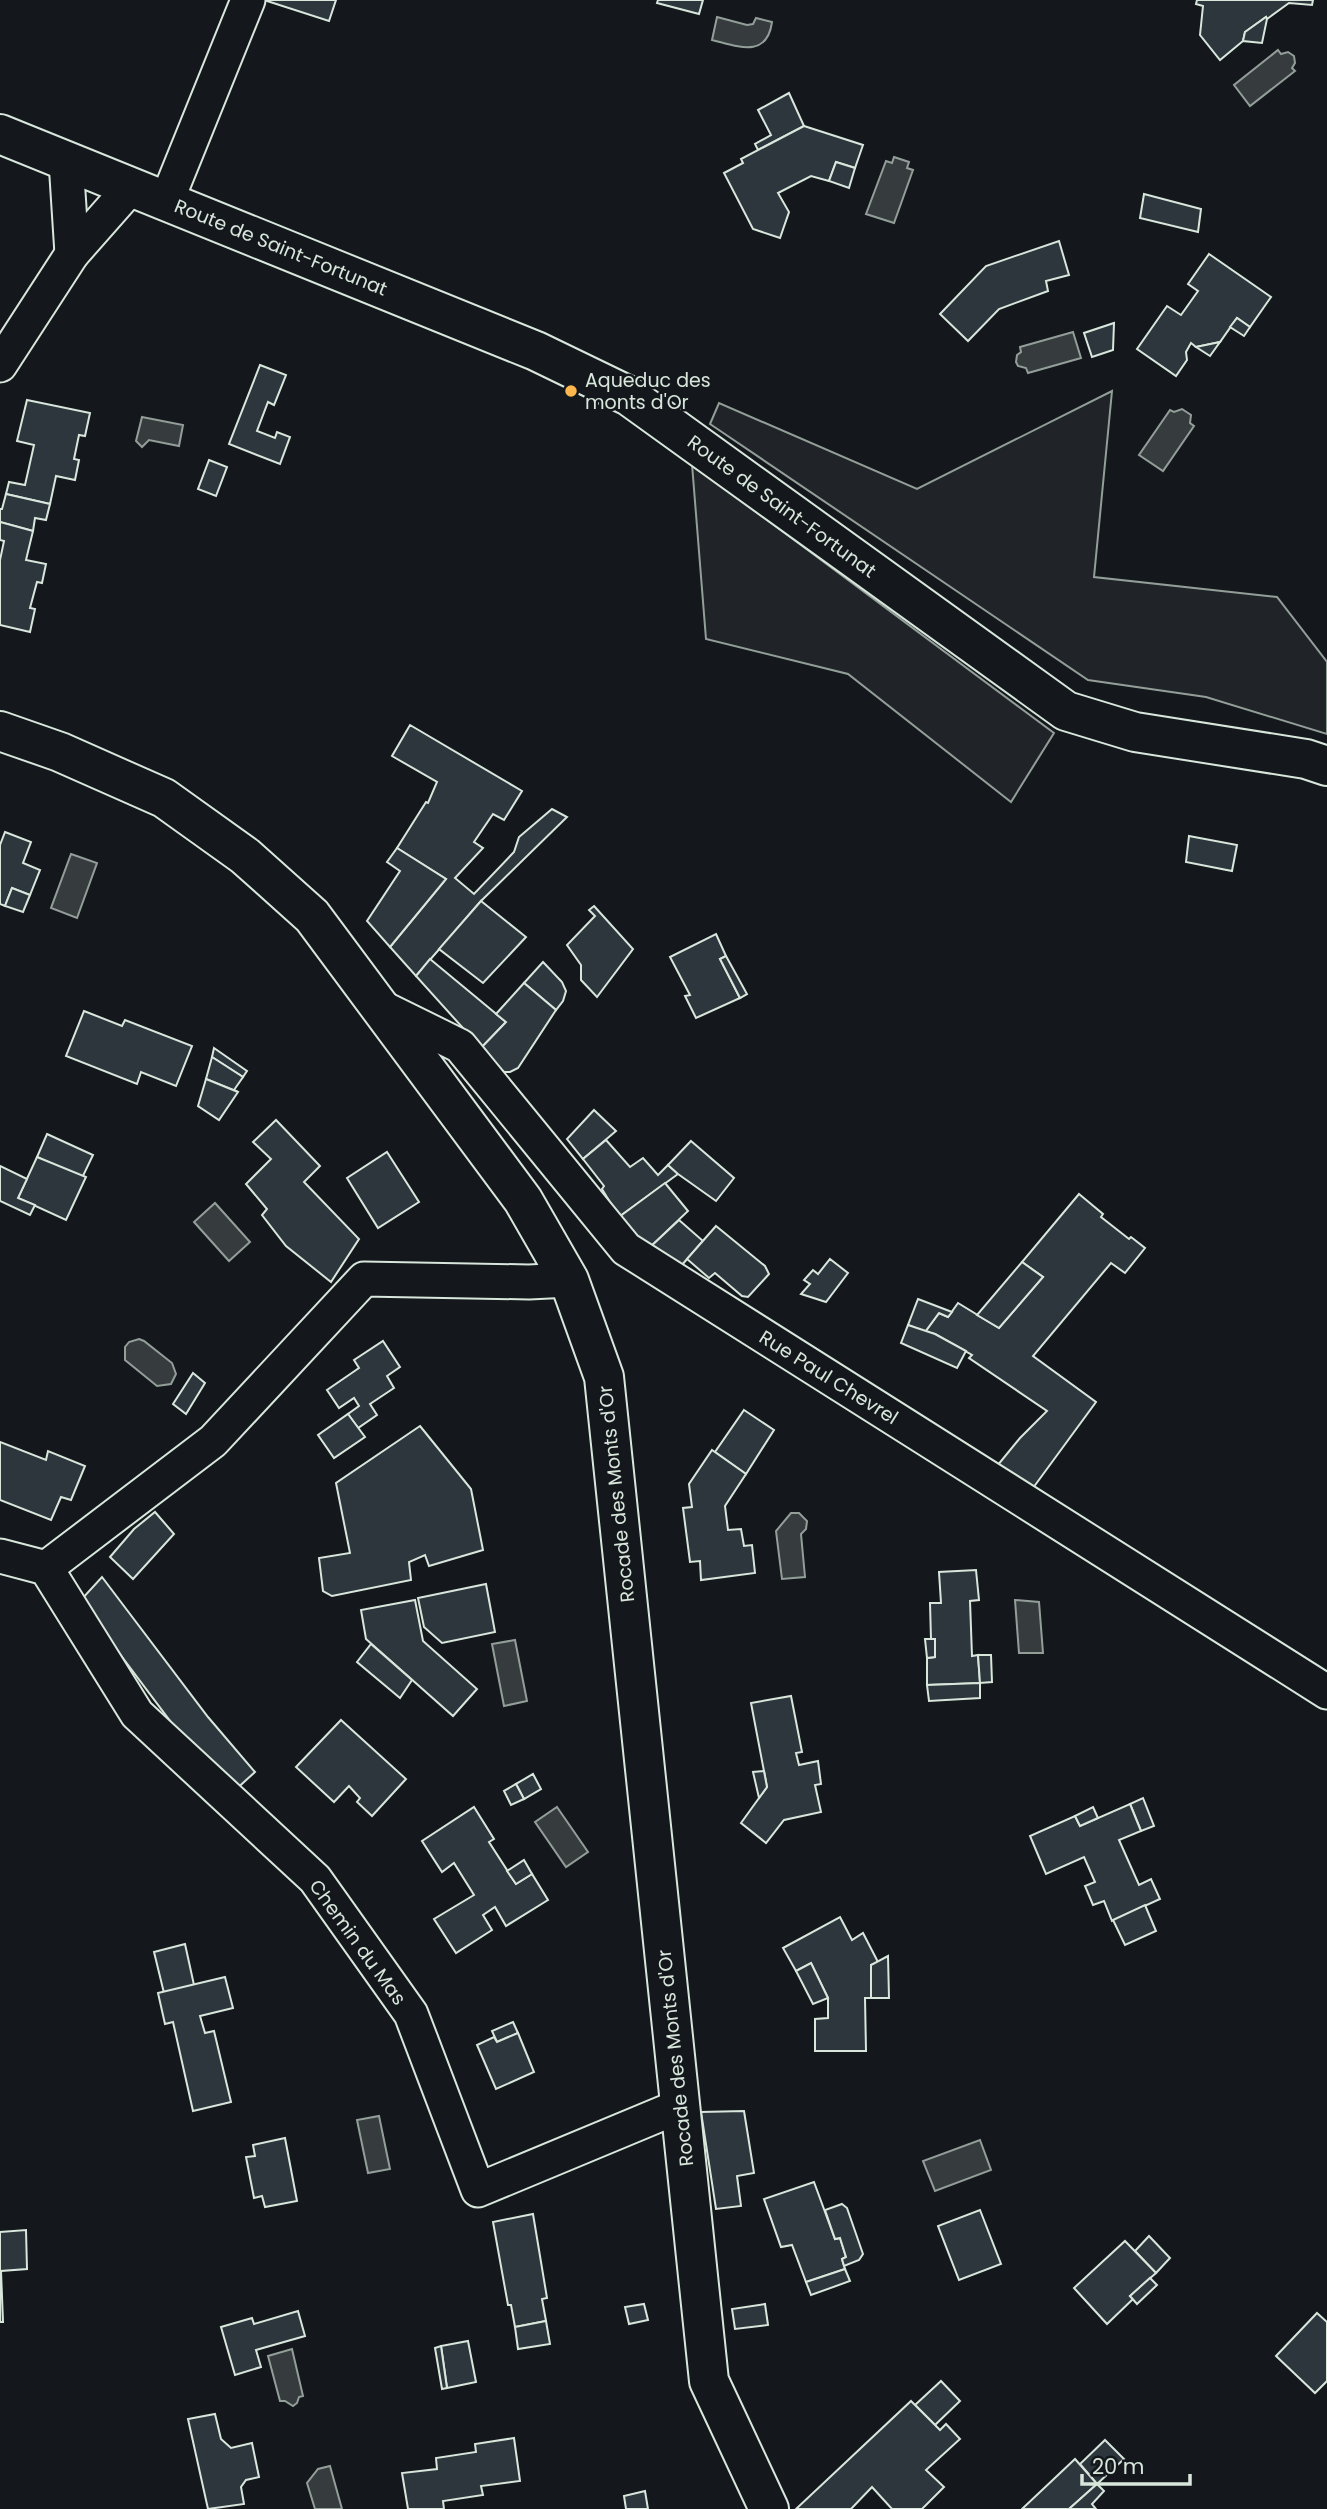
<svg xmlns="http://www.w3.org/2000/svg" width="1327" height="2509" viewBox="0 0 1327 2509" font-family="Poppins,sans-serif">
	<rect width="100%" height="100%" fill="#14181c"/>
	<g fill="#202428" stroke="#939e99" stroke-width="2">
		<path d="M1112 391 1094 577 1277 597 1327 662V734L1206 697 1088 680 710 424 719 403 917 489Z"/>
		<path d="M692 464 1054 733 1011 802 848 674 706 639Z"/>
	</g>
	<g fill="#363b3e" stroke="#939e99" stroke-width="2">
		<path d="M717 17 747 25 753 24 756 18 772 22C767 59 737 46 712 40Z"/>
		<path d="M1278 50 1281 54 1288 52 1294 56 1295 63 1292 68 1295 71 1250 106 1234 85Z"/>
		<path d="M894 157 909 162 907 168 913 170 894 223 866 214 886 161 892 163Z"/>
		<path d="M1073 332 1081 358 1028 373 1026 368 1018 366 1016 362 1017 355 1021 352 1020 347Z"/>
		<path d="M1182 409 1191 415 1190 423 1194 426 1163 471 1139 455 1170 410 1174 412Z"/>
		<path d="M142 417 183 425 179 446 149 440 142 447 136 441Z"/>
		<path d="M71 854 97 863 77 918 51 908Z"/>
		<path d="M215 1203 250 1242 229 1261 194 1222Z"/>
		<path d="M139 1339 144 1341 172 1363 176 1374 171 1384 157 1386 125 1360V1347L129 1342Z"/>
		<path d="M791 1513H799L807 1521 806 1529 801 1534 805 1577 782 1579 776 1531Z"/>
		<path d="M1015 1600 1039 1602 1043 1653H1019Z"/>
		<path d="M515 1640 527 1701 504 1706 492 1644Z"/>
		<path d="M557 1807 588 1852 566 1867 535 1822Z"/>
		<path d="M379 2116 390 2169 368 2173 357 2120Z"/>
		<path d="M980 2140 991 2170 935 2191 923 2161Z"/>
		<path d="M292 2349 303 2396 299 2397 297 2403 293 2406 285 2401H280L268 2356Z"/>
		<path d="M330 2466 342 2509H315L307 2483 318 2469Z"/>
	</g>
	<g fill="#2c363c" stroke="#d8e6dc" stroke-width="2">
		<path d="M264 0H336L329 21Z"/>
		<path d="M658 0H703L699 14 657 3Z"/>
		<path d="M1197 0H1313L1312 5 1289 3 1267 19 1266 17 1245 32 1243 41 1220 60 1200 35 1203 6 1196 4Z"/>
		<path d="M1266 17 1267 19 1262 43 1243 41 1245 32Z"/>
		<path d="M789 93 804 126 758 150 755 144 771 135 758 110Z"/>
		<path d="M804 126 863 145 855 168 836 162 829 181 811 176 778 193 789 212 780 238 753 229 724 173 743 163 741 159Z"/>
		<path d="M836 162 855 168 849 188 829 181Z"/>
		<path d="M1144 194 1201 209 1198 232 1140 218Z"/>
		<path d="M1059 241 1069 275 1046 281 1048 291 999 309 968 341 940 314 986 266Z"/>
		<path d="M1209 254 1271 297 1250 327 1237 318 1220 342 1196 347 1191 343 1186 352 1187 360 1176 376 1137 349 1167 306 1181 315 1198 291 1188 284Z"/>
		<path d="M1237 318 1250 327 1244 336 1230 327Z"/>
		<path d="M1114 323 1113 350 1092 357 1084 333Z"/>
		<path d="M1220 342 1210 356 1196 347Z"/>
		<path d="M260 365 286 375 274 405 268 402 257 431 275 438 277 432 290 437 280 464 229 444Z"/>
		<path d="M27 400 90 413 85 436 79 435 74 459 79 460 75 480 56 476 50 504 6 494 9 482 25 485 34 445 17 441Z"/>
		<path d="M209 460 227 467 216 496 198 489Z"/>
		<path d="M6 494 50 504 46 520 35 518 33 531 0 522V509H2Z"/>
		<path d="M0 522 33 531 26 560 46 564 42 583 37 582 30 608 35 609 30 632 0 625V560L4 541 0 540Z"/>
		<path d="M410 725 522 791 504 820 493 814 474 842 483 848 455 878 474 894 514 852 519 837 552 809 567 817 481 901 416 976 390 947 446 879 397 848 426 802 428 803 437 782 392 756Z"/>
		<path d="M5 832 31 842 23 863 40 870 30 895 12 888 5 906 0 904V845Z"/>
		<path d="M1189 836 1237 845 1232 871 1186 862Z"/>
		<path d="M397 848 446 879 390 947 367 921 400 871 387 862Z"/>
		<path d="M12 888 30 895 23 912 5 906Z"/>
		<path d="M481 901 526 937 483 983 439 949Z"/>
		<path d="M594 906 633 949 597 997 581 980V965L567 945 595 916 589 910Z"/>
		<path d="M716 934 726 956 720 959 740 998 696 1018 685 996 690 995 670 957Z"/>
		<path d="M726 956 747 994 740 998 720 959Z"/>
		<path d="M430 959 506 1022 481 1048 416 976Z"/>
		<path d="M543 962 562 982 566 991 563 1001 556 1010 524 983Z"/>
		<path d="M524 983 556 1010 518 1068 510 1072H504L481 1048 506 1022 496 1014Z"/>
		<path d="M84 1011 122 1026 125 1020 192 1046 176 1086 141 1072 137 1084 66 1056Z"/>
		<path d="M214 1048 247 1071 243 1077 212 1057Z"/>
		<path d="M212 1057 243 1077 234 1090 238 1092 206 1079Z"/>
		<path d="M206 1079 238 1092 219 1120 198 1106Z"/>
		<path d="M594 1110 616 1131 583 1159 567 1139Z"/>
		<path d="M276 1120 320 1166 304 1182 359 1239 331 1282 286 1246 262 1215 267 1209 246 1184 271 1159 253 1142Z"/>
		<path d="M47 1134 93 1155 82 1178 37 1157Z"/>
		<path d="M606 1140 630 1167 643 1158 658 1175 668 1165 678 1174 619 1217 602 1189 604 1186 583 1159Z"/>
		<path d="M691 1141 734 1178 716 1201 678 1174 668 1165Z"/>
		<path d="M387 1152 419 1202 378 1228 347 1178Z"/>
		<path d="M37 1157 86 1177 66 1220 18 1198Z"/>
		<path d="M0 1166 27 1179 18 1198 35 1205 30 1215 0 1201Z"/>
		<path d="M665 1183 688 1211 646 1251 619 1217Z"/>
		<path d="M1079 1194 1103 1214 1101 1217 1129 1239 1131 1237 1145 1248 1125 1273 1111 1263 1033 1356 1096 1402 1033 1488 997 1466 1020 1438 1047 1411 969 1358 972 1355 935 1334 925 1332 939 1313 948 1317 958 1303 999 1328 1043 1277 1022 1262Z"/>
		<path d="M679 1220 703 1241 681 1266 646 1251Z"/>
		<path d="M716 1226 765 1266 769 1274 748 1297 742 1296 715 1273 709 1278 687 1259Z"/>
		<path d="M830 1259 848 1273 826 1302 801 1294 810 1284 804 1280 813 1270 818 1274Z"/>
		<path d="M1022 1262 1043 1277 999 1328 977 1315Z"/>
		<path d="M918 1299 952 1312 948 1317 939 1313 925 1332 908 1325Z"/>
		<path d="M908 1325 935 1334 966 1351 957 1368 901 1343Z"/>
		<path d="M383 1341 400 1367 387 1376 394 1388 370 1404 377 1415 358 1428 348 1414 359 1406 354 1398 339 1408 327 1390 359 1368 354 1360Z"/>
		<path d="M193 1373 205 1383 186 1414 173 1404Z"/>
		<path d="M744 1410 774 1430 746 1474 715 1452Z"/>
		<path d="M348 1414 365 1437 334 1458 318 1435Z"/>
		<path d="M420 1426 471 1489 483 1550 429 1566 425 1555 409 1562 411 1580 332 1596 323 1591 319 1558 350 1553 336 1483Z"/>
		<path d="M0 1442 46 1460 48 1451 85 1466 71 1500 61 1497 51 1520 0 1500Z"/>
		<path d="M712 1450 746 1474 725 1506 728 1530 741 1529 744 1546 752 1545 755 1573 701 1580 700 1561 690 1562 683 1508 692 1507 689 1484Z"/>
		<path d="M155 1512 174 1534 133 1579 110 1557 134 1529Z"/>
		<path d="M976 1570 979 1600 970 1601 972 1656 978 1655 980 1683 927 1685V1658L935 1657V1639H931L930 1603H941L939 1572Z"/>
		<path d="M102 1577 208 1717 255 1772 233 1792 186 1742 80 1601Z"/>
		<path d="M486 1584 495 1632 442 1643 424 1627 418 1598Z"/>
		<path d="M415 1600 423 1641 477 1689 453 1716 366 1639 361 1610Z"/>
		<path d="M925 1639H935V1657L927 1658Z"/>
		<path d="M371 1644 412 1680 400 1698 357 1662Z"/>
		<path d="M978 1655H991L992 1682 980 1683Z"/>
		<path d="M980 1683V1698L929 1701 927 1685Z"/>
		<path d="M791 1696 802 1752 796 1753 799 1765 818 1761 821 1784 815 1785 821 1812 784 1820 766 1843 741 1823 767 1787 751 1703Z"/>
		<path d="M341 1720 406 1779 372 1816 357 1802 360 1798 349 1786 334 1802 296 1767Z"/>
		<path d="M764 1771 767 1787 759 1798 753 1772Z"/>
		<path d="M533 1774 541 1789 524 1799 516 1784Z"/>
		<path d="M516 1784 524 1799 511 1805 504 1791Z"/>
		<path d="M1143 1798 1154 1826 1141 1831 1130 1804Z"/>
		<path d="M1130 1804 1141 1831 1119 1840 1139 1885 1151 1879 1160 1899 1112 1921 1104 1901 1093 1905 1085 1886 1095 1882 1084 1857 1046 1874 1030 1836 1075 1816 1080 1826Z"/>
		<path d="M474 1807 494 1839 489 1842 516 1884 532 1874 548 1900 506 1926 495 1907 483 1915 492 1930 456 1953 434 1919 474 1895 454 1863 442 1872 422 1841Z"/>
		<path d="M1093 1807 1098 1818 1080 1826 1075 1816Z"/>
		<path d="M524 1860 532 1874 516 1884 507 1871Z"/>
		<path d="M1145 1905 1156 1931 1125 1945 1113 1920Z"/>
		<path d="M840 1917 852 1940 863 1933 878 1962 871 1965V1998H865L866 2051H815V2019L828 2018V1998L811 1963 796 1971 783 1948Z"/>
		<path d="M185 1944 194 1985 164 1993 154 1952Z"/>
		<path d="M888 1956 889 1998H871V1965Z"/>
		<path d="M811 1963 828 1998 813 2004 796 1971Z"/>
		<path d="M225 1977 233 2008 200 2016 205 2033 214 2031 231 2102 193 2111 173 2022 165 2024 158 1993Z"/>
		<path d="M513 2022 518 2033 497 2042 492 2031Z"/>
		<path d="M518 2033 534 2072 496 2089 477 2045 494 2037 497 2042Z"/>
		<path d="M744 2111 754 2173 737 2176 741 2206 716 2209 701 2112Z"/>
		<path d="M285 2138 297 2201 265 2207 262 2196 254 2198 246 2157 255 2156 253 2145Z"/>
		<path d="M814 2182 835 2239 840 2238 846 2257 842 2259 845 2269 806 2282 792 2245 781 2247 764 2199Z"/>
		<path d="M842 2204 847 2208 863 2254 859 2260 844 2266 842 2259 846 2257 840 2238 835 2239 825 2210Z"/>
		<path d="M980 2210 1001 2264 959 2280 938 2226Z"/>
		<path d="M533 2214 547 2298 542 2299 546 2321 515 2327 511 2305H508L493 2222Z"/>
		<path d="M26 2230 27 2269 1 2271 3 2322H0V2232Z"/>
		<path d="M1149 2236 1170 2258 1156 2273 1135 2251Z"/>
		<path d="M1125 2241 1156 2273 1130 2296 1133 2299 1107 2324 1074 2288Z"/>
		<path d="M845 2269 850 2281 811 2295 806 2282Z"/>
		<path d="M1150 2278 1157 2285 1137 2304 1130 2296Z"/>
		<path d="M644 2304 648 2320 629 2324 625 2307Z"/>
		<path d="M765 2304 768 2325 735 2329 732 2309Z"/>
		<path d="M298 2311 305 2336 256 2350 261 2367 235 2375 221 2327 252 2318 254 2324Z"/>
		<path d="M1317 2313 1327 2322V2381L1315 2393 1276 2356Z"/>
		<path d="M546 2321 550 2344 518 2349 515 2327Z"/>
		<path d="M468 2341 476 2382 447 2388 441 2346Z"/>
		<path d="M441 2346 447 2388 442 2389 435 2348Z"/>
		<path d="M941 2381 960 2401 935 2425 915 2405Z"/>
		<path d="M911 2401 940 2430 946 2424 960 2439 926 2470 944 2487 922 2509H892L872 2487 851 2509H796Z"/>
		<path d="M215 2414 221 2439 231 2448 252 2443 259 2477 246 2480 241 2487 244 2504 208 2509 188 2419Z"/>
		<path d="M514 2438 520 2481 481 2486 483 2495 443 2501 444 2509H408L402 2473 437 2469 436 2458 476 2452 475 2444Z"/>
		<path d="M1105 2440 1124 2459 1097 2484 1080 2464Z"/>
		<path d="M1075 2459 1097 2484 1069 2509H1022Z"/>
		<path d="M1097 2484 1104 2491 1092 2504 1096 2509H1069Z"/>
		<path d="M645 2491 648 2509H626L624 2496Z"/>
	</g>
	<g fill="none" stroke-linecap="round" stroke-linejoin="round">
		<g stroke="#d8e6dc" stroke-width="37">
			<g id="street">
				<path d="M66 161 72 254"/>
				<path d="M167 200 248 0"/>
				<path d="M0 365 72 254 131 187"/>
				<path d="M381 1007 460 1046 626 1249 1327 1692"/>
				<path d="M0 1556 46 1568 137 1714 315 1879 411 2014 478 2190 680 2106"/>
				<path d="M46 1568 213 1441 364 1279 529 1282 569 1280"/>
			</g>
		</g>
		<g stroke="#d8e6dc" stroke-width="42">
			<g id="secondary">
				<path d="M0 134 536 351 629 396 1066 711 1135 732 1306 759 1327 766"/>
				<path d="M0 731 60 752 164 798 245 856 312 916 523 1200 569 1280 604 1377 709 2381 769 2509"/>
			</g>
		</g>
		<use href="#street" stroke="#14181c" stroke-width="33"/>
		<use href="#secondary" stroke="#14181c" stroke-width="38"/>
	</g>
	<circle fill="#ffb74d" stroke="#14181c" stroke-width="2.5" cx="571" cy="391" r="7"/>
	<g text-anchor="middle" stroke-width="5" stroke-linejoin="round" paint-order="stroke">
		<g font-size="19" fill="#d8e6dc" stroke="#14181c">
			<text transform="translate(281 247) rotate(22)" y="7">Route de Saint-Fortunat</text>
			<text transform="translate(782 506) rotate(36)" y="7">Route de Saint-Fortunat</text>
			<text transform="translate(829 1377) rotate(32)" y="7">Rue Paul Chevrel</text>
			<text transform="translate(616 1494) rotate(-96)" y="7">Rocade des Monts d'Or</text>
			<text transform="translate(358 1942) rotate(54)" y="7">Chemin du Mas</text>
			<text transform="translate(675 2058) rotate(-96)" y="7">Rocade des Monts d'Or</text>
		</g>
		<g font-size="19" fill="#d8e6dc" stroke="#14181c" text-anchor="start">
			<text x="585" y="387">Aqueduc des<tspan x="585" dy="22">monts d'Or</tspan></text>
		</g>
	</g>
	<path d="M1082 2474v10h108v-10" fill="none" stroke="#d8e6dc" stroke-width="3.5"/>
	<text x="1092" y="2474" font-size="21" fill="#d8e6dc" stroke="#14181c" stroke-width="5" paint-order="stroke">20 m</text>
</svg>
